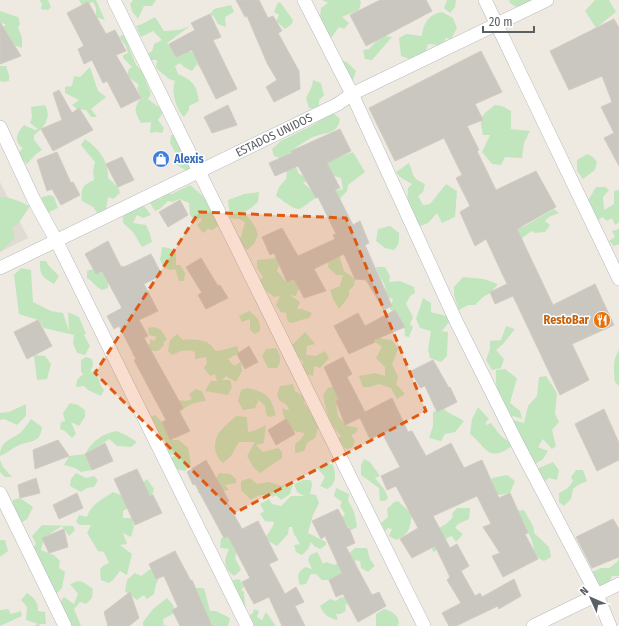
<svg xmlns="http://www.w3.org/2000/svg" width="619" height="626" viewBox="0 0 619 626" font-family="'Fira Sans Condensed',sans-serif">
	<rect width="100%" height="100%" fill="#eeeae2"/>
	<path fill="#e0dbd3" d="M0 182 28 238 0 252Z"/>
	<g fill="#c1e6bd">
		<path d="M39 0H48L51 7 48 10 41 9 42 3Z"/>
		<path d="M79 0H96L105 20 96 17V8L93 2 82 5Z"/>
		<path d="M133 0H156L152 6H144L138 19 132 11 130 4Z"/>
		<path d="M322 0H360L361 2 359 10 342 17 349 23 344 29 339 27 331 38 323 35 320 18 321 8 328 3Z"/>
		<path d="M447 0H456L455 7 450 13 444 8Z"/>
		<path d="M509 0H537L521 10 510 3Z"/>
		<path d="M595 0H609L616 12 596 28 585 11Z"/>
		<path d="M280 2 293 20 292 24 285 29 276 21 279 15 274 12 277 4Z"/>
		<path d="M231 5 234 12 225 17 226 27 218 24 214 17 210 14 214 9Z"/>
		<path d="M0 11 18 17 20 24 18 27 22 38V48L14 45 3 27 6 24 0 23Z"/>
		<path d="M442 12 453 18 457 28 451 39 445 38V41L437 45 428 44 425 53 415 61 401 56 399 38 406 34 422 36C423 23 429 14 442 12Z"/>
		<path d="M155 17 164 31 179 30 190 26 167 43C175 52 184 53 196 51L203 72 197 64 192 71 184 67 180 63 175 66 178 74C194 81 196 85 199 101L189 106V110L184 117C176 109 171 92 175 81L169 79 156 68 157 60H150L148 54 152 51 154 44 162 40 153 31 141 37 136 26 142 24Z"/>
		<path d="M124 34 136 65 142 71 151 94 148 99 164 111 158 120 164 128 162 133 156 132 150 133 151 122 141 123C135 112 133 108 141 98L137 88 139 85 127 76 129 69 132 67 123 58V55L128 53 126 46 119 37Z"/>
		<path d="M384 36 392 37 372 60 365 59 363 50 369 49 378 39Z"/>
		<path d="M339 60 347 62 356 71 353 80 348 77Z"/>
		<path d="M0 66H6L9 75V81L3 82 0 81Z"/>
		<path d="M90 67 98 91 106 97 91 109 97 117H91L86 110 77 109 72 105 79 100 65 93V87L72 86 74 76 80 77Z"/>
		<path d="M313 80 321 83 324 95 319 100V109L309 108 306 98 312 86Z"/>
		<path d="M45 105C52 117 45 127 34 135V140L42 150 36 154 27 164C22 160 19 157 20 151L23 148C13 141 17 133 24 125L35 130 38 129 30 123 32 117 31 107Z"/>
		<path d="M495 105 502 106 511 111V129L530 131 524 143 522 158 505 157 501 165 492 164 482 152 490 135H483C479 117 480 116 495 105Z"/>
		<path d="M332 112 340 119C337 135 326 132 313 137 305 141 298 146 291 151V156L299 174 308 178C322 163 334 159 353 152L365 172 348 185 347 191 338 201 330 192 343 189 341 178 325 173 303 183 313 191 316 198C312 200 303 208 299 209 294 210 281 199 276 196L279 187 286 179 288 161 274 156 272 149 281 141 315 124Z"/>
		<path d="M171 135H181L194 168 187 171 174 163 175 152 170 143Z"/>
		<path d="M85 139C98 148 109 161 108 178L118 187 120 193 113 199 108 197 106 210 98 214 93 207 82 201C81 187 82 186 94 180L93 171 95 162 81 145Z"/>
		<path d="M587 154 593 157 597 162 595 170 583 179 577 171V160Z"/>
		<path d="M409 163C415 176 410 177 425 184L423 192 418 196 423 205 430 204 446 184 457 191 455 217 442 223 437 213 428 223 420 226 410 218 407 205 408 188 412 184 400 177 396 172Z"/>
		<path d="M190 185C206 198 213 205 218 226L212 230 208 229 203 233 197 225 202 220 200 218 195 222 190 215 189 203 179 199 173 202 168 201 160 209 155 211 150 203 153 198 160 199 167 193 172 194Z"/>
		<path d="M596 187H605L609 190 603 197 604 210 614 204V191L619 190V222L615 225 612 218 607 221 602 217 594 224 582 211Z"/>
		<path d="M259 192 258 202 251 208 243 213C251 219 255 225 258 235L254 244 247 250 239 243 245 222 239 219 230 218 228 200 244 194Z"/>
		<path d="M50 195 54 197 58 208 51 211 45 216 39 205 42 197Z"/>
		<path d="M0 197C10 196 21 202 30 206L18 224 14 226 12 229 15 238 0 252Z"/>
		<path d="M144 206 151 215 143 218 137 215 133 223 146 225 150 234 152 242 142 247 133 232 123 223V213Z"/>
		<path d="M554 209 559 213 549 217 545 221 550 225 545 232 535 233 531 231 520 240 515 223 523 227Z"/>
		<path d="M390 226 399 233C399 240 400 246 393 250L385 248 376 241 378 229Z"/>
		<path d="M619 229V244L614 246 609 241 615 237 612 231Z"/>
		<path d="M162 247 169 248 176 252V265H180L185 273 184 281H179L175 269 170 270 164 268 160 260Z"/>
		<path d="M338 252 344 271 355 279 354 286 349 290V296L339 309 333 299 330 290 340 286 343 275H336L328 267 329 256Z"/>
		<path d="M276 258 279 265 277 271 286 282 295 273 300 285 296 296 290 295 300 302 297 309H302L312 313 309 318 301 320 292 323 288 322 286 315 287 313 281 312 276 305 280 296 274 297C268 291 262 290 258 282L263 277 257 268V260Z"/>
		<path d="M40 261H46L49 266 59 276 54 284C43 278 39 274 40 261Z"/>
		<path d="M376 267H385L390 276 389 282 400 281 414 287 415 293 410 296 406 304 413 317 410 324 413 327 409 337 405 336C406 324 398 317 390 309L393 299 385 297C388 282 379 280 376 267Z"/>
		<path d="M21 268 31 270 33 302 51 311 63 313 69 331 68 312 79 317 86 334 84 335 90 346 85 355 77 353 73 343 74 335 44 328 38 320 19 314 14 275Z"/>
		<path d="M95 268 108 273V288L102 290C94 286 94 282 87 278V271Z"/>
		<path d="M463 277 484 279 498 284 490 293 483 297 475 305H468L459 310 454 296V287Z"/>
		<path d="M423 298 431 303V312L446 316 449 322 442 331 448 332 447 356 441 362 430 358 428 350 431 331 420 328 416 319Z"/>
		<path d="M249 311C257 317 261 321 260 331L255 334 250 330V319L242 322 239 316Z"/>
		<path d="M506 326 515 329 503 344 496 350 504 359 501 368 492 370 486 360 490 349V341L501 340Z"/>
		<path d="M154 327 160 329 167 339 163 343 164 345 158 351C149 350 142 352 135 358L132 353 137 347 150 344V339L154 341 157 337 149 335 148 328Z"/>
		<path d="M305 332 315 344 307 346 306 355 316 356 325 351 329 358 320 368 314 366 313 376 301 373 303 362 295 353 292 345Z"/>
		<path d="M177 334 183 340C188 339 201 339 206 342 210 343 213 348 216 351L223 350 237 346 239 353 228 359 234 366 241 362 242 371 236 382 226 376 222 380H230L232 387 228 395 205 391 211 381H217L215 374 210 376 204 368 207 363 206 357 195 359V352C187 349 179 351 172 355L168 351 170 340Z"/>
		<path d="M377 336 383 339 392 340 398 349 392 364 398 377 396 384 405 394 397 399 391 388 379 384 370 387H363L359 376 375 373 385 376V367L376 358 382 347 375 342Z"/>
		<path d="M276 348C281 356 282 361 277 368H268L262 356 266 349Z"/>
		<path d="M619 350V386L615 382C614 371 612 360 619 350Z"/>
		<path d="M34 355 45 356 51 364 47 379 37 380Z"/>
		<path d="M86 357 92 359 93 366 91 369V373L95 369C99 377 99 384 104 390L101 396 88 390 84 386 76 387 77 380 83 374 81 372V360Z"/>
		<path d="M505 369 517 378 510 403 520 411 522 419 513 416 505 424C500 406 495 389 496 370Z"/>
		<path d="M546 376 557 393 555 414 559 422 552 430 556 446 552 449 543 439 538 447 548 451 543 459 534 465 510 423 513 420 524 423 528 406 537 396 539 377Z"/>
		<path d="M293 384 295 391 307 399 303 402 308 408 312 416 321 417 315 438 307 443 304 451 295 453V444L301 439 305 433 288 430C287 422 283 416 282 408L289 411 287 405 280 401 277 395 280 386Z"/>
		<path d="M336 386 347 394 336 401 338 416 345 425 358 428 356 433 351 435 355 441 352 448 346 449 338 439 341 436C329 424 326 411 323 395L328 388Z"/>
		<path d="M247 388C266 392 271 396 276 415L269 417 266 414 265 406 259 400 255 408 243 410 238 401 241 390Z"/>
		<path d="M196 389 202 391 206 401C194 402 187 405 179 413L175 400 186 401 192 399 189 394Z"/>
		<path d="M70 403 78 405 85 410V417L79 426 71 422 76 434 72 438 65 431 60 429 61 422 65 421 63 413Z"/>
		<path d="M26 404V416L17 425 4 419 0 420V413L9 412Z"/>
		<path d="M478 407 489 419 486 422V425L491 423 501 436 513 445C489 464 487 448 470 434L472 419Z"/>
		<path d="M444 409C450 415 457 416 464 421L455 432 445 434 441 441 429 438 433 426V412Z"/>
		<path d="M155 415 162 422 170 440H179L188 448 191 464 185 471 175 469 169 459 178 454 172 455 165 450 170 446 159 435 148 418Z"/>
		<path d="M236 416 247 417 248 432 254 431 266 425 264 443 256 445 263 452 278 448 282 452V458L260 473 254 468 247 456 255 442H239L231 456 223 463C214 456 213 444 218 434 222 428 231 421 236 416Z"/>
		<path d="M31 419 42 427C40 445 29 440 17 446 11 449 6 454 0 456 0 441 10 440 20 433 24 429 28 424 31 419Z"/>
		<path d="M116 431 126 435 137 442 131 447 117 446 109 439 87 454 92 470 81 472 75 468 64 465 69 456 85 454C93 440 101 435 116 431Z"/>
		<path d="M364 459 370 462 380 476 375 478 384 489 388 498 385 501H380L379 488 361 475V465Z"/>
		<path d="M0 460 3 467 12 477H5L0 472Z"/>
		<path d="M326 462 333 465C336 475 337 484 327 489L320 486 325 477 317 468Z"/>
		<path d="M553 462 559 470 557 480 549 478 542 484 536 469Z"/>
		<path d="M576 470H583L587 481 578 485 573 489 571 499 564 506 559 502V493C566 490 569 487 573 481L571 477Z"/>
		<path d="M76 473 86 478 94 476 98 480 94 487 87 488 81 492 70 486 71 479Z"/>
		<path d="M219 473 230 474 236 479V483L225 485 229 490 225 491 217 487 204 494 198 493V488L214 482Z"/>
		<path d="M507 475 515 481 510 493 500 495 493 493 489 483 492 478Z"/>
		<path d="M250 478 257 484 269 482 282 486 293 484 290 494 281 500 276 495 273 497C265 493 258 495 251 500L241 490V481Z"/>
		<path d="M147 479 154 489 152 496 145 493 134 504 123 511V518H132L134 527 131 537 123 533 127 544 120 545 132 554 127 575 120 571 113 580 109 583 101 580 100 569 104 565 109 563 104 552 98 551 87 533 91 525H80L76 522 79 515 87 517C90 505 104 498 113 492L121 495 134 490Z"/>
		<path d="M303 480H311L312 485 310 494 316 495 319 503 313 515 308 533 326 542V545L320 549 314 546 311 542 308 549 302 555 296 552 294 545 300 544 294 534 292 527H289L288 534 277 546 265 539C268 532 273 529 274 522L265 521 260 514 264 511 260 504 269 499 272 504 281 506 291 496H304L297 492 294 484Z"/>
		<path d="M336 488 349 494 348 501C354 509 356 518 357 527L351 530 346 525 342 517 345 514 340 506 342 502 334 496Z"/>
		<path d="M20 498 33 507 27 519 19 524 11 510 13 500Z"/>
		<path d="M398 501 412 514C410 527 410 535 396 540L389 536 392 529 388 528 385 531 381 523 388 517 387 509 394 502Z"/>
		<path d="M457 508H470L469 519 458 524 455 528 463 534 456 542 452 536 447 538 444 547 433 552 430 539 437 529 446 524 453 517 452 514Z"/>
		<path d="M524 510 534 528V533L549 547 551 557 544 561C531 556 535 545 530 536 527 530 520 525 516 521L515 511Z"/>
		<path d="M42 525 73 526 75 530 69 536 62 526C51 533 43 537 41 550L54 555 60 561 59 568 65 572 62 588 55 595 43 578 44 567 27 555 36 544 32 536Z"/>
		<path d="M233 535 238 540 234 548 237 552 235 558 241 570 234 576C223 567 224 561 229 549L220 548 221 538Z"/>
		<path d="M0 540H5L8 551 0 557Z"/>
		<path d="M355 548H367L370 559 375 566 368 572 361 568 360 561 355 560 356 565 329 580H322L316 574H311L306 584 300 585C297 576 297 573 305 567L312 569 308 560 310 555 317 552 320 557 323 564 326 562 335 565Z"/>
		<path d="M619 558V576H612L605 591 594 588 590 573 601 568H609L617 562Z"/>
		<path d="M154 568 159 578 156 584 154 594 147 599 144 595 137 600 125 591 127 580 135 573 141 576 149 570Z"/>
		<path d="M238 579 240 580 244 587 241 590 244 592 246 614 230 581Z"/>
		<path d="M78 581 83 582 93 589 92 598 86 604 80 602 74 609 81 626H69L56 608 64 597 74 604 78 594 70 584Z"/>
		<path d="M196 588H204L210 611H216L230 618 228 626H184L191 620 208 617 195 594Z"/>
		<path d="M27 593C34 597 39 604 38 611L45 612 46 624H39L40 626H34L38 624 26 620 27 607 21 600Z"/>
		<path d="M341 597 347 598V606L345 604 346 611 340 614H336L338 620C328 618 324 615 320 606L330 599 336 601Z"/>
		<path d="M167 598 173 605 175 613 163 619 164 625 168 626H143V622L153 609Z"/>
		<path d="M8 609 11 614 21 611 22 616 0 626V610Z"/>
		<path d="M254 609 259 611 257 617 262 620 266 612 276 626H248L246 618 253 613Z"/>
		<path d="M384 609C393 612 398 614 399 624L397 626H376V614Z"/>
	</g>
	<g fill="#cac7c1" stroke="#d2cbc0">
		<path d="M236 0H259L268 18 273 16 282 31 278 33 299 71 300 89 274 102 266 87 277 80 267 63 247 16 245 17Z"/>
		<path d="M380 0H426L432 11 366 46 350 15Z"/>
		<path d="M88 2 106 34 115 30 126 51 116 55 141 98 121 108 107 81 103 83 92 60 84 64 78 49 84 46 67 13Z"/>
		<path d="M210 14 221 37 213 40 237 89 216 99 192 50 176 57 169 44 195 30 191 23Z"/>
		<path d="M614 19 619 28V166L604 138 614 133 601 107 612 102 602 76 569 90 550 51Z"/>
		<path d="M0 22 21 56 0 64Z"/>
		<path d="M481 51 502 92 475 104 483 120 467 126 479 150 477 151 496 190 536 171 556 207 517 229 553 305 595 284 614 325 572 344 589 380 560 395 513 296 495 304 490 292 507 284 486 239 475 246 460 212 470 206 456 178 462 175 444 138 395 161 369 108Z"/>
		<path d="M59 90 72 113 79 108 93 130 53 151 41 129 62 120 53 93Z"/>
		<path d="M228 105 237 125 212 133 204 117Z"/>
		<path d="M340 129 351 151 327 163 340 188 335 190 353 225 360 221 369 243 365 245 392 306 384 310 366 280 355 279 344 254 314 269 326 291 304 298 294 279 287 282 274 253 270 255 262 237 282 228 298 256 335 239 333 235 336 234 318 197 316 198 298 166 275 176 269 163 292 153 291 151Z"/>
		<path d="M57 152 71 183 73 182 80 195 61 205 52 189 47 191 37 160Z"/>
		<path d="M122 157 134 180 118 187 106 164Z"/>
		<path d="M180 200 188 215 168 227 159 212Z"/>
		<path d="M108 241 121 267 123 266 124 267 151 254 162 275 144 284 158 311 139 320 148 336 144 338 183 408 179 411 190 431 170 440 162 422 166 420 134 360 136 359 119 326 114 329 107 316 122 308 102 271 96 274 85 254Z"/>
		<path d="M201 258 218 286 220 285 228 298 206 309 198 295 202 293 186 267Z"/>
		<path d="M395 310 405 327 374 340 375 342 349 354 334 326 358 313 365 326Z"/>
		<path d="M38 320 52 346 27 359 14 332Z"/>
		<path d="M249 346 258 362 245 369 237 354Z"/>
		<path d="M343 357 352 374 347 377 365 412 392 398 408 432 412 431 426 456 451 443 464 468 482 460 499 498 510 493 528 533 525 534 538 559 503 577 492 556 500 553 483 527 491 524 477 496 433 516 450 548 457 544 469 566 461 571 475 596 480 593 482 597 514 579 521 596 499 609 498 606 456 626H449L442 613 461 603 447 580 450 577 435 546 412 558 400 539 418 528 396 486 387 490 381 476 400 467 382 433 370 439 360 418 345 425 336 401 339 400 324 367Z"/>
		<path d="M433 360 449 388 450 387 457 402 437 412 425 386 420 388 411 371Z"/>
		<path d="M604 409 619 443V460L597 471 575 424Z"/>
		<path d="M286 419 295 434 276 445 268 430Z"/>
		<path d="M58 440 69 456 35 469 33 450Z"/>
		<path d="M105 443 113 461 92 470 85 454Z"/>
		<path d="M206 460 229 501 227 502 242 529 258 521 278 560 269 564 285 594 296 587 304 602 295 606 305 626H282L269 597 254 604 242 582 250 578 228 536 224 538 195 484 193 485 187 472Z"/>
		<path d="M137 469 150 496 153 495 162 513 135 525 114 479Z"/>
		<path d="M36 478 40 493 20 498 18 485Z"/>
		<path d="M77 493 83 508 59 519 53 505Z"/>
		<path d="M338 509 348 529 349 528 355 543 346 547 372 595 379 592 386 606 358 622 343 594 336 597 329 580 342 573 325 536 321 539 312 521Z"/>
		<path d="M613 519 619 529V557L592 568 576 537Z"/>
		<path d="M64 529 68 547 49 553 42 538Z"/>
		<path d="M175 551 191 581 192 580 212 626H180L172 610 178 607 164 576 156 579 149 564Z"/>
		<path d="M130 592 139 618 129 626H108L104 612Z"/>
	</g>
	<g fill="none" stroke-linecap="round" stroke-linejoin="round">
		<g stroke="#b4b9bd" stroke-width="14">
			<g id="minor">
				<path d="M114 0 424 626"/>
				<path d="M304 0 352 94 456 321 517 443 597 595 610 626"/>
				<path d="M485 0 619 279"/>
				<path d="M0 127 34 200 56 240 247 626"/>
				<path d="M0 268 338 104 352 94 547 0"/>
				<path d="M0 493 65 626"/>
				<path d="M533 626 619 584"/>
			</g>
		</g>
		<use href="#minor" stroke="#fff" stroke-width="13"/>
	</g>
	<path fill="#e15910" fill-opacity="0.2" stroke="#e15910" stroke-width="3" stroke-dasharray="8 5" stroke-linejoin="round" d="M199 212 346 218 426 411 235 513 95 373Z"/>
	<defs>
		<g id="shop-disc" transform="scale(0.9)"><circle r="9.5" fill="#3f7fe0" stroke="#fff"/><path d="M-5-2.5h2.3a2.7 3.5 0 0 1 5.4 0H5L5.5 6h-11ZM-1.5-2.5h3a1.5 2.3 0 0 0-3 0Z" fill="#fff"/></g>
		<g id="restaurant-disc" transform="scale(0.9)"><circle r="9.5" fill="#e8710a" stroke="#fff"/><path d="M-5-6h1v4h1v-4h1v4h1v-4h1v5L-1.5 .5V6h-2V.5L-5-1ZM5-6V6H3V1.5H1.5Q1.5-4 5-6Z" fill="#fff"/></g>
	</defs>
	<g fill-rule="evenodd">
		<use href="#shop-disc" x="161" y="159"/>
		<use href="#restaurant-disc" x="602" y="320"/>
	</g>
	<g text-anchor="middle" stroke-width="3" stroke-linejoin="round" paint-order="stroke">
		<g font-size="12" fill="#5a5f63" stroke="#fff">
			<text transform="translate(274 135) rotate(-26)" y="4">ESTADOS UNIDOS</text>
		</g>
		<g font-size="12" font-weight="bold" fill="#366cbe" stroke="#fff" text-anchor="start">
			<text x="174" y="163">Alexis</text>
		</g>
		<g font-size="12" font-weight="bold" fill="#c56008" stroke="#fff" text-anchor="end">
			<text x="589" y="324">RestoBar</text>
		</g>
	</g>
	<g transform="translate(591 598) rotate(315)" stroke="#ffffff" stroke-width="3" paint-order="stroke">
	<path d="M0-3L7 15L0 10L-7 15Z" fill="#5a5f63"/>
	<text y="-6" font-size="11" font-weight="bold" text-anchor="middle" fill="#5a5f63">N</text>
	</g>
	<path d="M483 26v6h51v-6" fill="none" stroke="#5a5f63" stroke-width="2"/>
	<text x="489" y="26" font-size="12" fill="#5a5f63" stroke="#ffffff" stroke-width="3" paint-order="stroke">20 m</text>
</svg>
